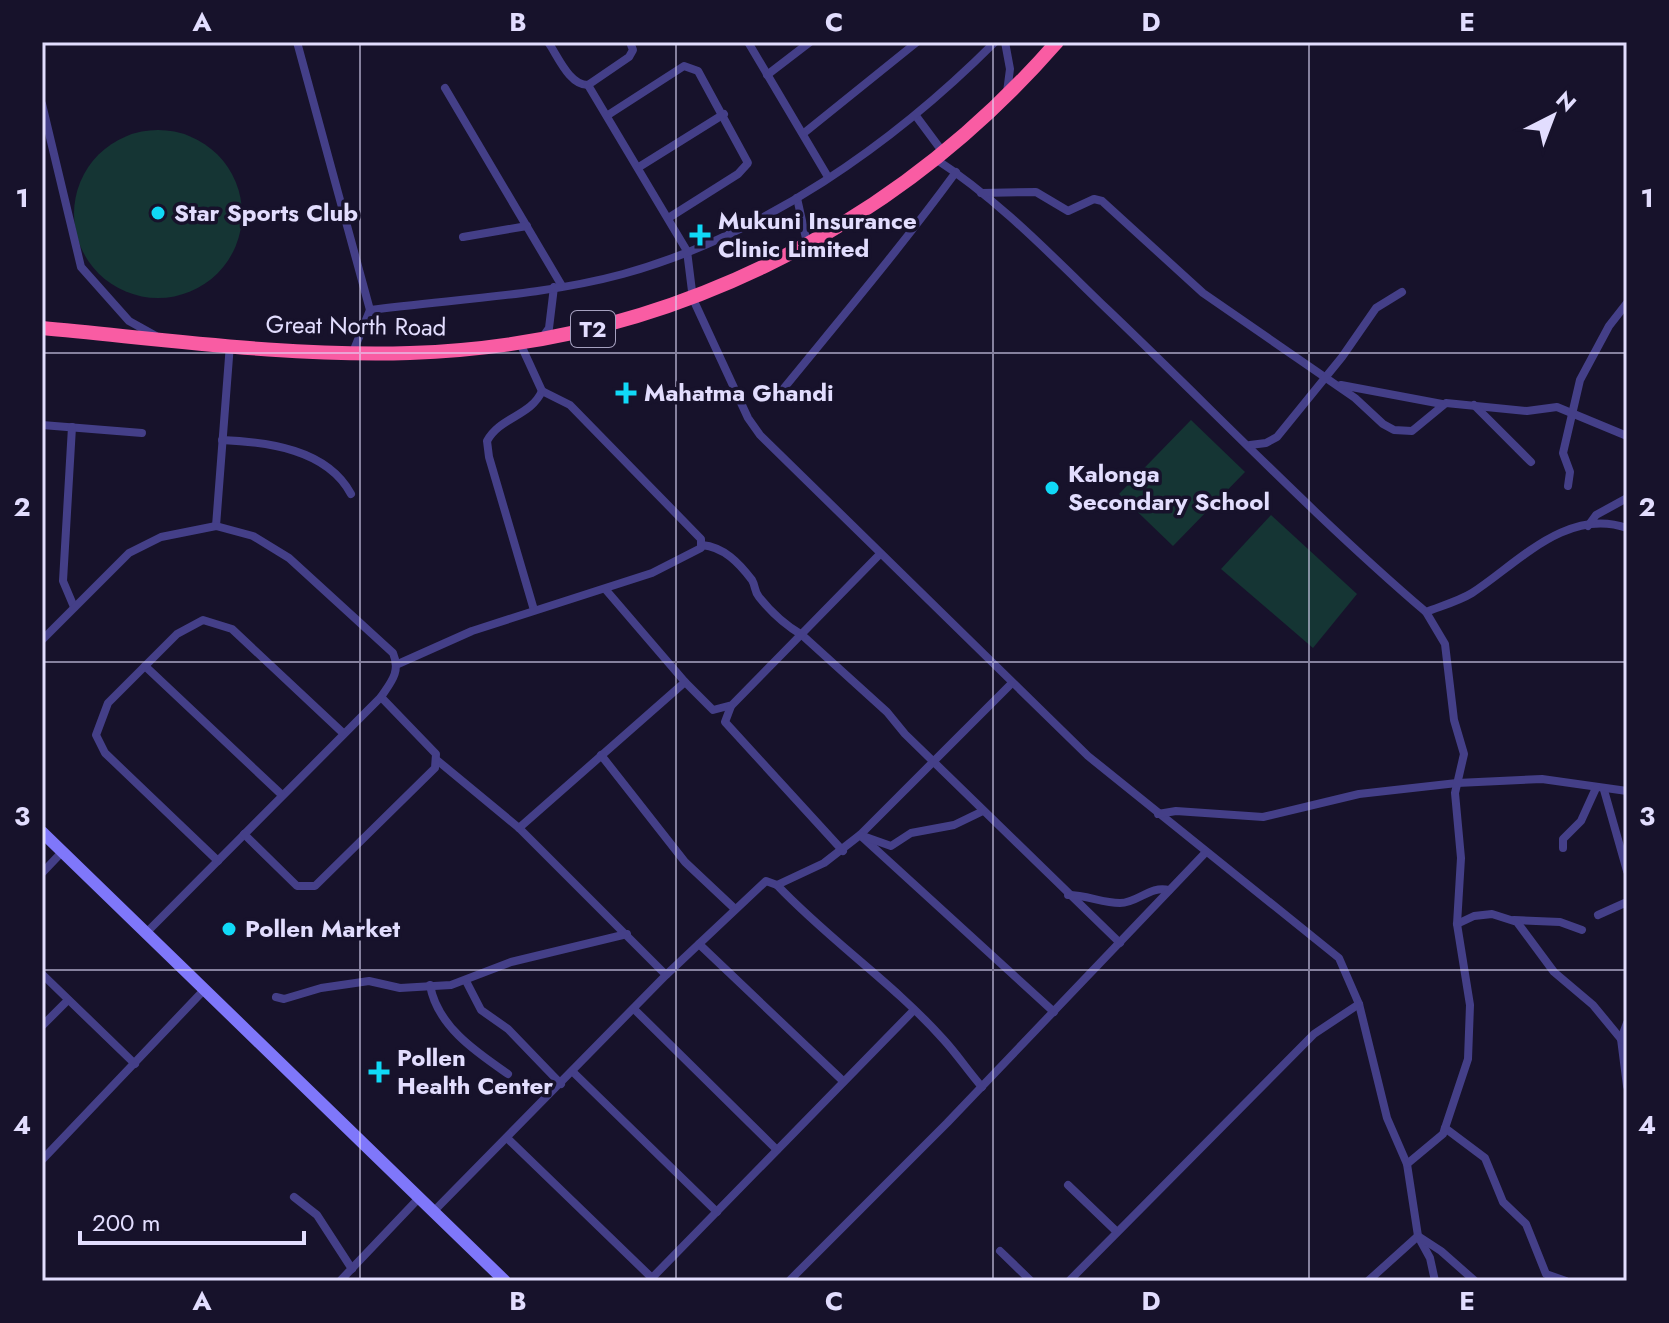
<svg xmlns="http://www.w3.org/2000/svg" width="1669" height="1323" viewBox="0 0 1669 1323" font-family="Jost,sans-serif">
	<rect width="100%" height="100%" fill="#17122b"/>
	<g fill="#153534">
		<circle cx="158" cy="214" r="84"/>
		<path d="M1191 420 1245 472 1173 546 1119 494Z"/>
		<path d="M1271 515 1357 594 1313 648 1221 569Z"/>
	</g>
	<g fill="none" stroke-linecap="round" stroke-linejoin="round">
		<g stroke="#443f88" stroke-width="8">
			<path d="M297 42 370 310"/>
			<path d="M548 42C558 56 569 85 588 85L629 57 633 50 630 42"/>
			<path d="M748 42 828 177"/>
			<path d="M1005 42 1010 69 1007 92"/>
			<path d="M767 75 810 42"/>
			<path d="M588 85 687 251 693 299 748 418 760 435 1088 756 1339 958 1359 1004 1387 1118 1407 1164 1418 1236 1430 1258 1435 1281"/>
			<path d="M445 88 562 286"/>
			<path d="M42 104 81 267 129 321 156 336"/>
			<path d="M608 115 684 66 698 71 748 163 738 174 670 217"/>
			<path d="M916 116 942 151"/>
			<path d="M804 133 917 42"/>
			<path d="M934 158C999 200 1053 257 1108 310 1214 411 1315 517 1426 612 1441 606 1459 601 1472 593 1517 564 1566 507 1627 528"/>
			<path d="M639 167 724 114"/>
			<path d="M981 193 1036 192 1068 211 1094 199 1102 201 1203 293 1355 398 1383 424 1394 430 1412 431 1446 403 1527 411 1557 407 1627 436"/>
			<path d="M797 198 807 243"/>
			<path d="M463 237 527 226"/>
			<path d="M542 338 549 328 554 287"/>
			<path d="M353 352 370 310C453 299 542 296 623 274 764 235 893 144 995 42"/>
			<path d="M1341 385 1442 404"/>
			<path d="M775 399C836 324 899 250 956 172"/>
			<path d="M1474 405 1531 462"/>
			<path d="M42 425 142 433"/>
			<path d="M72 427 63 581 74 607"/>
			<path d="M222 440C267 442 327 449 351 494"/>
			<path d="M1250 445 1266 443 1277 437 1342 357 1376 308 1402 292"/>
			<path d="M1568 486 1570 472 1563 453 1580 380 1609 326 1627 303"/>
			<path d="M216 526 230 344"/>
			<path d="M1588 526 1596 515 1627 498"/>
			<path d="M702 545C724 547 739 563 752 580 756 587 754 591 759 597 771 612 785 625 802 635L887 712 905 734 1120 943"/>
			<path d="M534 610 489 457 487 441C500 417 531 416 542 391"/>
			<path d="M42 640 129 553 161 537 216 526 253 536 289 558 393 653C401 672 391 682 381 697L146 933"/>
			<path d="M398 664 472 631 652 573 701 548V539L570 405 542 391 520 343"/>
			<path d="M145 666 282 795"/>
			<path d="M685 682 713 710 732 705 879 555"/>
			<path d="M1011 684 860 835 1054 1012"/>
			<path d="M731 706 725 722 843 851"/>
			<path d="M601 755 685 862 735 909"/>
			<path d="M438 761 519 828 666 975"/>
			<path d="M1604 790 1627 871"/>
			<path d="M1158 814 1176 811 1263 817 1359 794 1457 783 1542 779 1627 791"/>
			<path d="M519 828 685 682 606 590"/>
			<path d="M244 834 297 886H315L435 768 436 754 381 697"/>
			<path d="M1563 848V839L1581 821 1596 788"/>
			<path d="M218 861 105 753 96 735 108 703 177 634 203 620 232 629 343 733"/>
			<path d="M42 873 62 852"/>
			<path d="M777 885 824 863 860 835 891 846 911 833 954 825 983 811"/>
			<path d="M1068 895C1087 895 1102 903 1120 903 1138 903 1150 885 1169 890"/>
			<path d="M1598 915 1627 902"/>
			<path d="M1514 920 1560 922 1582 930"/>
			<path d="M1457 924 1474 916 1492 914 1517 922 1554 972 1593 1005 1621 1039 1627 1086"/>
			<path d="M699 944 843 1081"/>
			<path d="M42 974 135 1064"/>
			<path d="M466 981 481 1010 508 1029 561 1084"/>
			<path d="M430 985C437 1026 476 1052 508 1074"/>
			<path d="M276 997 284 999 321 988 369 981 400 988 451 985 511 962 627 934"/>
			<path d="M634 1009 777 1150"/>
			<path d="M42 1026 68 1000"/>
			<path d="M1621 1039 1627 1023"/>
			<path d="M573 1072 717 1212"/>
			<path d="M1445 1128 1485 1158 1503 1202 1526 1224 1546 1274 1566 1281"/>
			<path d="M507 1138 652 1278"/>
			<path d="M42 1160 204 990"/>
			<path d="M1407 1164 1443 1134 1468 1059 1470 1005 1457 924 1461 858 1455 793 1464 754 1454 720 1445 644 1426 612"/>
			<path d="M1068 1185 1117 1232"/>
			<path d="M294 1197 317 1215 352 1269"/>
			<path d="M433 1212 666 975 766 881 777 885C829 940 893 983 943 1039 957 1054 968 1071 982 1087"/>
			<path d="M1000 1251 1031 1281"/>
			<path d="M340 1281 419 1198"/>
			<path d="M649 1281 914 1010"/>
			<path d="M789 1281 947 1123 1206 852"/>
			<path d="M1069 1281 1314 1034 1359 1004"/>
			<path d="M1368 1281 1418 1236 1441 1251 1475 1281"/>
		</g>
		<path stroke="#7f77fa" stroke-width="12" d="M42 832 505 1281"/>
		<path stroke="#f95ca3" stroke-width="14" d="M42 328C162 339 290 357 410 353 662 345 892 231 1057 42"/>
	</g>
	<path fill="none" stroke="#e2ddfe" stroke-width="2" stroke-opacity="0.55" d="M360 42V1281M676 42V1281M993 42V1281M1309 42V1281M42 353H1627M42 662H1627M42 970H1627"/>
	<g fill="#10d9f7" stroke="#17122b" stroke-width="3">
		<circle cx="158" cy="213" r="8"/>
		<path d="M696 223h8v8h8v8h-8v8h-8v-8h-8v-8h8z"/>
		<path d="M622 381h8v8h8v8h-8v8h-8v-8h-8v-8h8z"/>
		<circle cx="1052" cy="488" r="8"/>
		<circle cx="229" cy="929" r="8"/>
		<path d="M375 1060h8v8h8v8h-8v8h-8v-8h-8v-8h8z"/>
	</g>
	<g text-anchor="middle" stroke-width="7" stroke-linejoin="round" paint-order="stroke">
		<rect fill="#17122b" stroke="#a5a0bf" stroke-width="2" x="571" y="311" width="44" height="36" rx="6"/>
		<g font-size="22" font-weight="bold" fill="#e2ddfe">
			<text x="593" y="337">T2</text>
		</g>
		<g font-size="24" font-weight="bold" fill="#e2ddfe" stroke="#17122b" text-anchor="start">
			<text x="174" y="221">Star Sports Club</text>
			<text x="718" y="229">Mukuni Insurance<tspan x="718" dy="28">Clinic Limited</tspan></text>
			<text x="644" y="401">Mahatma Ghandi</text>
			<text x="1068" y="482">Kalonga<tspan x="1068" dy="28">Secondary School</tspan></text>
			<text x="245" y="937">Pollen Market</text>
			<text x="397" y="1066">Pollen<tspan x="397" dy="28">Health Center</tspan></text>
		</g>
		<g font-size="24" fill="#e2ddfe" stroke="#17122b">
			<text transform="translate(356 326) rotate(1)" y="8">Great North Road</text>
		</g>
	</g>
	<rect width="1669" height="1323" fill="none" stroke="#17122b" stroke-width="88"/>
	<g transform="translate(1553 116) rotate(42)" stroke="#17122b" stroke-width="6" paint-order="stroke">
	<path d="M0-6L14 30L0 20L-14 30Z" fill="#e2ddfe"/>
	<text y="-12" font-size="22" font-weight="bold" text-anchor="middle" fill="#e2ddfe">N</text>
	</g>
	<path d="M80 1231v12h224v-12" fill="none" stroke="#e2ddfe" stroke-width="4"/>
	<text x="92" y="1231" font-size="24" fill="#e2ddfe" stroke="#17122b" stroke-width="6" paint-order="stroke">200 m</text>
	<rect x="44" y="44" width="1581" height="1235" fill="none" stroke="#e2ddfe" stroke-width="3"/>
	<g font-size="26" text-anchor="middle" font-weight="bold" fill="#e2ddfe">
		<text x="202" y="31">A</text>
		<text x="518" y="31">B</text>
		<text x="834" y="31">C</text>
		<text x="1151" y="31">D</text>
		<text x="1467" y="31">E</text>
		<text x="22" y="207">1</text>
		<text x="1647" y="207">1</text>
		<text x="22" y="516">2</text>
		<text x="1647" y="516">2</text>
		<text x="22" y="825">3</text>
		<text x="1647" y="825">3</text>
		<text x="22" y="1134">4</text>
		<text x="1647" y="1134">4</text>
		<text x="202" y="1310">A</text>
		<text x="518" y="1310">B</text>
		<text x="834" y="1310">C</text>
		<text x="1151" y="1310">D</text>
		<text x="1467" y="1310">E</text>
	</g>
</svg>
